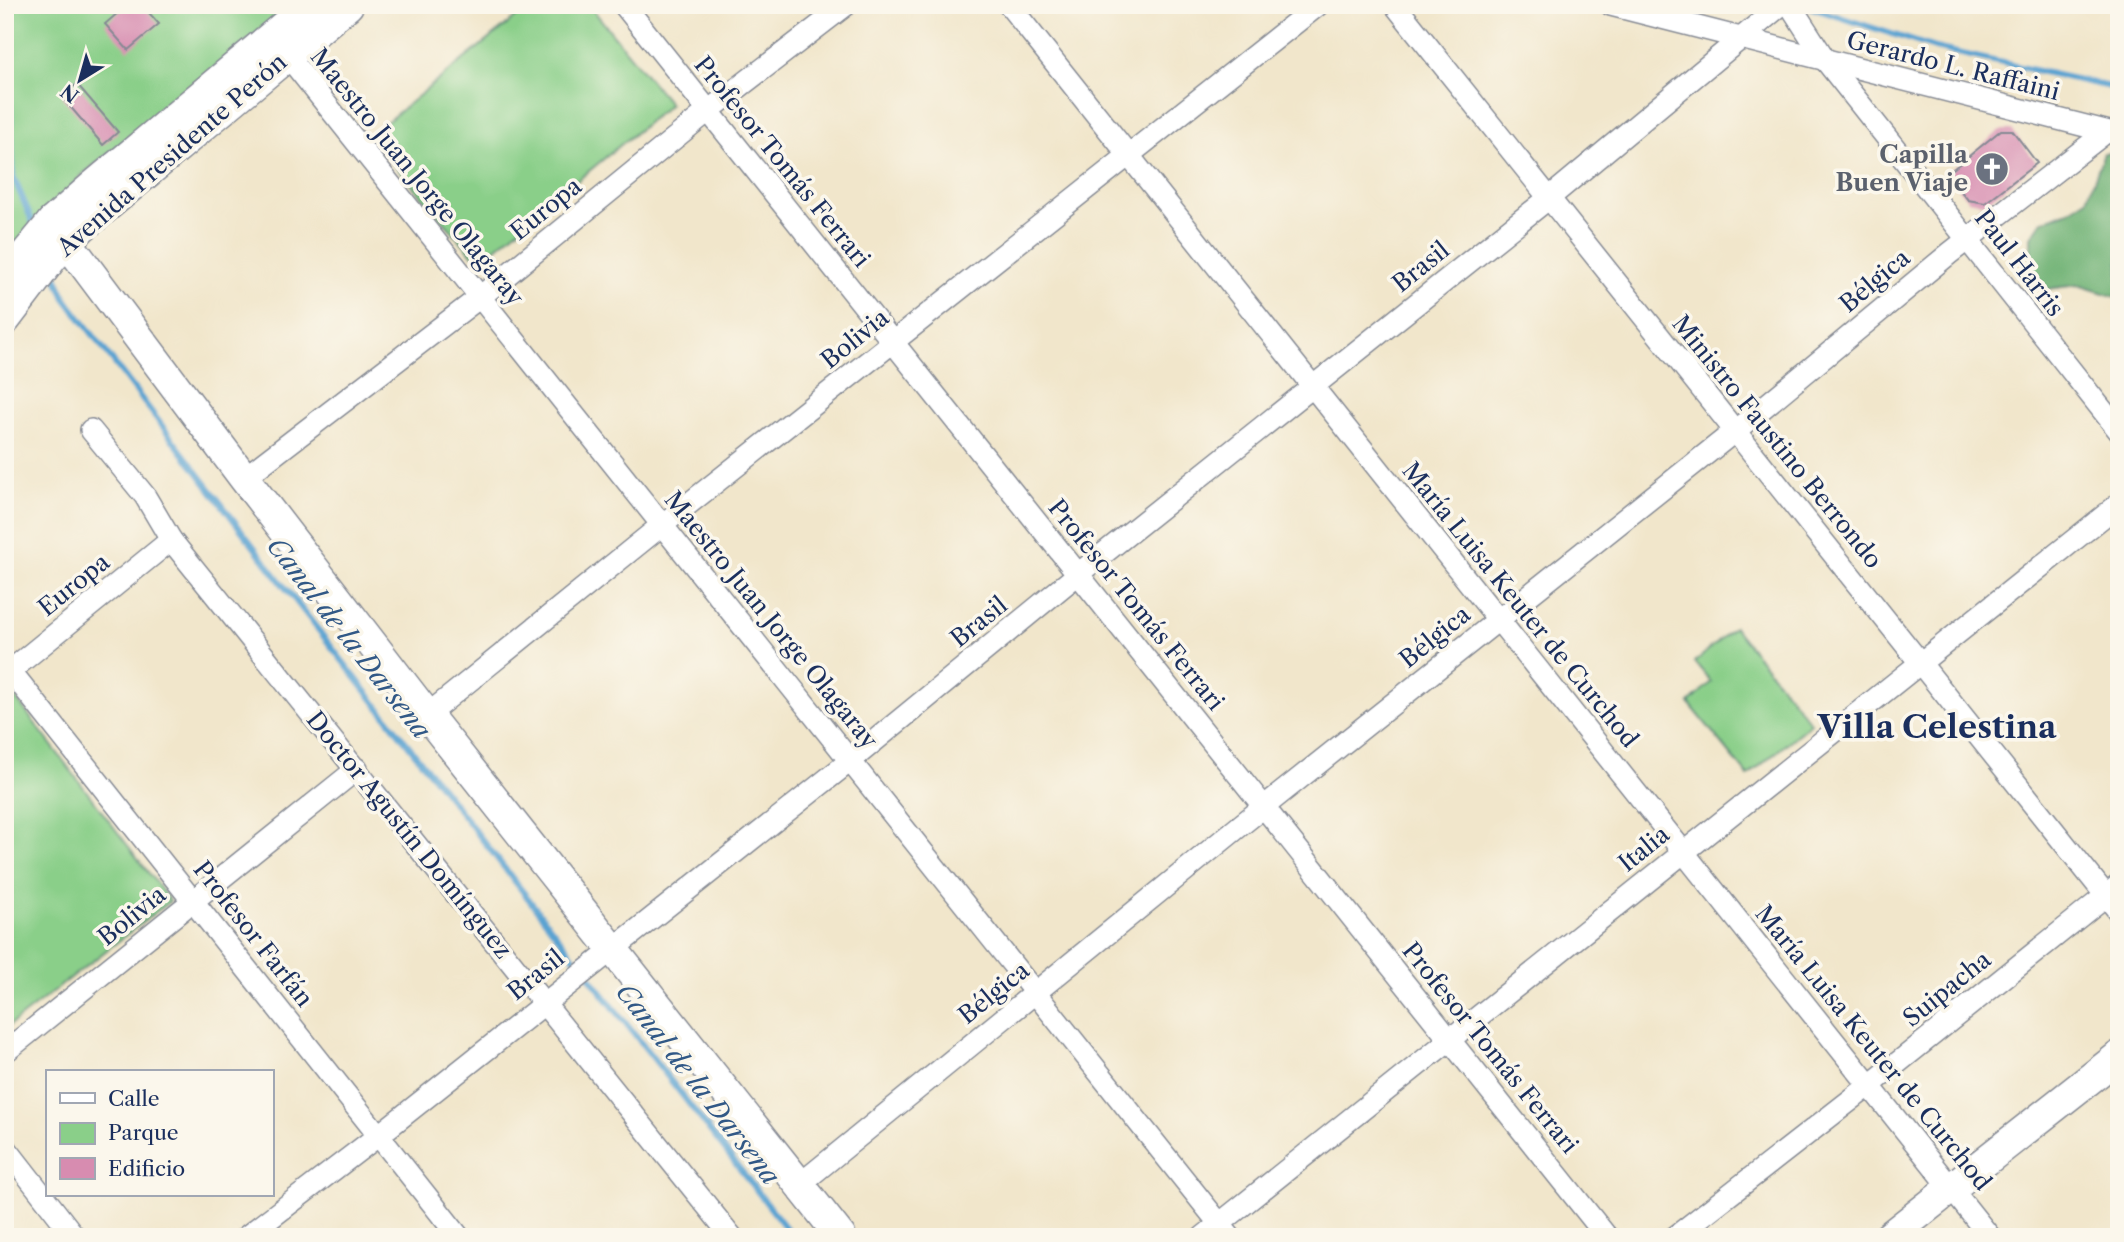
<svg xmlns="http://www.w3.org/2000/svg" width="2124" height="1242" viewBox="0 0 2124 1242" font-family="'Libre Caslon Text',serif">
	<rect width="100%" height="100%" fill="#fbf7ec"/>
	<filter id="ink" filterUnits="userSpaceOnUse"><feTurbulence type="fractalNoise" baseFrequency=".0143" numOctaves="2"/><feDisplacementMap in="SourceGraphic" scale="14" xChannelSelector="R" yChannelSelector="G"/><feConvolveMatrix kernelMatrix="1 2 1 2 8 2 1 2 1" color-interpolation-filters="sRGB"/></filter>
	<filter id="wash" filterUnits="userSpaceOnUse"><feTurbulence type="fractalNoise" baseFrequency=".00686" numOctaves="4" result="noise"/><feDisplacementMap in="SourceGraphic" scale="28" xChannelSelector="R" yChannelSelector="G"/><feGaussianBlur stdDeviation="1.57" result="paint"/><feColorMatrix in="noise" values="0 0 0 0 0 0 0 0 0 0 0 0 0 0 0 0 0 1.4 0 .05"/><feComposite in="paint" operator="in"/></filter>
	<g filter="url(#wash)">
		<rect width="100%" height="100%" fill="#f1e6cb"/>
		<g fill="#8acf89" stroke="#527f74" stroke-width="2">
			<path d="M5 5H291L82 175 8 254 5 252Z"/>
			<path d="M531 5H589L670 104 479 262 369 136Z"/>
			<path d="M1734 627 1811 723 1748 776 1689 703 1711 682 1695 662Z"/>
			<path d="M5 684 170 901 5 1029Z"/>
		</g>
		<path fill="#6fb275" stroke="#45706a" stroke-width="2" d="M2104 153H2119V298L2078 285 2047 289 2031 271V237L2042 221 2069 211 2087 199Z"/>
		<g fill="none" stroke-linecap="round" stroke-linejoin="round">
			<g stroke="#5aa3d1" stroke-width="6">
				<path d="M6 5 13 176 36 230"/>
				<path d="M1809 7 1935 48 2119 89"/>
				<path d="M54 272 65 298 280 581 793 1237"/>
			</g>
		</g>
		<g id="blocks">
			<g fill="#d78cb0">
				<path d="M127 5H142L159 24 128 50 105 24Z"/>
				<path d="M77 84 118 132 103 145 62 97Z"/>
				<path d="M2001 130H2012L2037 163 1985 203 1968 200 1947 174Z"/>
			</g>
		</g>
	</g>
	<g filter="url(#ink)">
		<use href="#blocks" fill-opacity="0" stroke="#868a94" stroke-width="2"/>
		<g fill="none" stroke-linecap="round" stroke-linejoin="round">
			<g stroke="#868a94" stroke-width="24">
				<g id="street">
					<path d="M624 5 1607 1237"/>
					<path d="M1009 5 1990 1237"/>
					<path d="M1395 5 2119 912"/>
					<path d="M1611 5 2113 133"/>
					<path d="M1790 5 1826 61 2119 431"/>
					<path d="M279 45 1230 1237"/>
					<path d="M91 430 145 496 171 540 732 1237"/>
					<path d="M244 478 480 297 708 111 846 5"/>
					<path d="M5 664 459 1237"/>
					<path d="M10 671 171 540"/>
					<path d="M427 715 662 525 1318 5"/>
					<path d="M5 1052 357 769"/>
					<path d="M5 1147 75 1237"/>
					<path d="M799 1185 1241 825 1735 431 1950 253 2106 132"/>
					<path d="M246 1237 379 1135 850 761 1078 574 1549 198 1781 5"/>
					<path d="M1203 1237 2119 504"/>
					<path d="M1675 1237 1870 1085 2119 885"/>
				</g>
			</g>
			<g stroke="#868a94" stroke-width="33">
				<g id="secondary">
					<path d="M52 222 244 478 427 715 841 1237"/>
					<path d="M5 279 52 222 93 186 309 5"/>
					<path d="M5 320 53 257 82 227 348 5"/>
					<path d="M1889 1237 2119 1056"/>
				</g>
			</g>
			<use href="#street" stroke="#fff" stroke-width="21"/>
			<use href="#secondary" stroke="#fff" stroke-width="30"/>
		</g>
	</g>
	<defs>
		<g id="church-disc" transform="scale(1.75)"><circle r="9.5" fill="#6b7280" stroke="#fbf7ec"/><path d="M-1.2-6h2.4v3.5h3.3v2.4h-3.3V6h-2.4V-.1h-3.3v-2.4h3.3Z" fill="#fff"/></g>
	</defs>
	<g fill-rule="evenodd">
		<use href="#church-disc" x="1992" y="169"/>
	</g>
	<g text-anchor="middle" stroke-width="7" stroke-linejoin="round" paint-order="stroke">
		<g font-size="24" fill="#1b2f5e" stroke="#fbf7ec">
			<text transform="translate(1953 66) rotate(14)" y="8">Gerardo L. Raffaini</text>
			<text transform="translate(172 155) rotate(-41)" y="8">Avenida Presidente Perón</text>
			<text transform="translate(782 162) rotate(51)" y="8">Profesor Tomás Ferrari</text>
			<text transform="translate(417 177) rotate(51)" y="8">Maestro Juan Jorge Olagaray</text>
			<text transform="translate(546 209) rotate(-39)" y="8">Europa</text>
			<text transform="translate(2019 263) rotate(52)" y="8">Paul Harris</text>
			<text transform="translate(1421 267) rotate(-39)" y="8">Brasil</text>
			<text transform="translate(1875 281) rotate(-40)" y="8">Bélgica</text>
			<text transform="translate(855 339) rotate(-39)" y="8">Bolivia</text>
			<text transform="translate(1777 442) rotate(51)" y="8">Ministro Faustino Berrondo</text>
			<text transform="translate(74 585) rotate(-39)" y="8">Europa</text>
			<text transform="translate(1136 605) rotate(51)" y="8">Profesor Tomás Ferrari</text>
			<text transform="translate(1520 605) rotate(51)" y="8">María Luisa Keuter de Curchod</text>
			<text transform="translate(771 620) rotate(51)" y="8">Maestro Juan Jorge Olagaray</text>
			<text transform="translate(979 622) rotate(-39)" y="8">Brasil</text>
			<text transform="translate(1435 637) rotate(-39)" y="8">Bélgica</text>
			<text transform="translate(409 835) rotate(51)" y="8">Doctor Agustín Domínguez</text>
			<text transform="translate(1644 849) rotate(-39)" y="8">Italia</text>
			<text transform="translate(132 916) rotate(-39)" y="8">Bolivia</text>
			<text transform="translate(253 934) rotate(52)" y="8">Profesor Farfán</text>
			<text transform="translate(536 975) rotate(-39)" y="8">Brasil</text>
			<text transform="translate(1947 989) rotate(-39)" y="8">Suipacha</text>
			<text transform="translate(994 993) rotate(-39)" y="8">Bélgica</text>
			<text transform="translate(1490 1048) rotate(51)" y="8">Profesor Tomás Ferrari</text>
			<text transform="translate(1873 1048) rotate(51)" y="8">María Luisa Keuter de Curchod</text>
		</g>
		<g font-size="24" font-weight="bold" fill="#5b616d" stroke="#fbf7ec" text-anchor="end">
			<text x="1968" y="163">Capilla<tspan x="1968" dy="28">Buen Viaje</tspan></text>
		</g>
		<g font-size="26" font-style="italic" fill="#315886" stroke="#fbf7ec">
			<text transform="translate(349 638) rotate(52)" y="9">Canal de la Darsena</text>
			<text transform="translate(698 1084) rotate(52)" y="9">Canal de la Darsena</text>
		</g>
		<g font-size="32" font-weight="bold" fill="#1b2f5e" stroke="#fbf7ec">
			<text x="1937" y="738">Villa Celestina</text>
		</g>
	</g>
	<rect width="2124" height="1242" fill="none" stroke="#fbf7ec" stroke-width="28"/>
	<rect x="46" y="1070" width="228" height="126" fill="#fbf7ec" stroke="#a1a7b3" stroke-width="2"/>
	<rect x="60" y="1093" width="35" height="10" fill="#ffffff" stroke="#a1a7b3" stroke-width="2"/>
	<text x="108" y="1106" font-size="21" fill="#1b2f5e">Calle</text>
	<rect x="60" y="1123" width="35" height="21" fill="#8acf89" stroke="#a1a7b3" stroke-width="2"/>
	<text x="108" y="1140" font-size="21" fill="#1b2f5e">Parque</text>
	<rect x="60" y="1158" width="35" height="21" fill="#d78cb0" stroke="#a1a7b3" stroke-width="2"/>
	<text x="108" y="1176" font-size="21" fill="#1b2f5e">Edificio</text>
	<g transform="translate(80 80) rotate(217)" stroke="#fbf7ec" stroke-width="5" paint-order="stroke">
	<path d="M0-5L12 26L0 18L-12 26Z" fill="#1b2f5e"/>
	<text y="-10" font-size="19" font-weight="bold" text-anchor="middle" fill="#1b2f5e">N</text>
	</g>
</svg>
